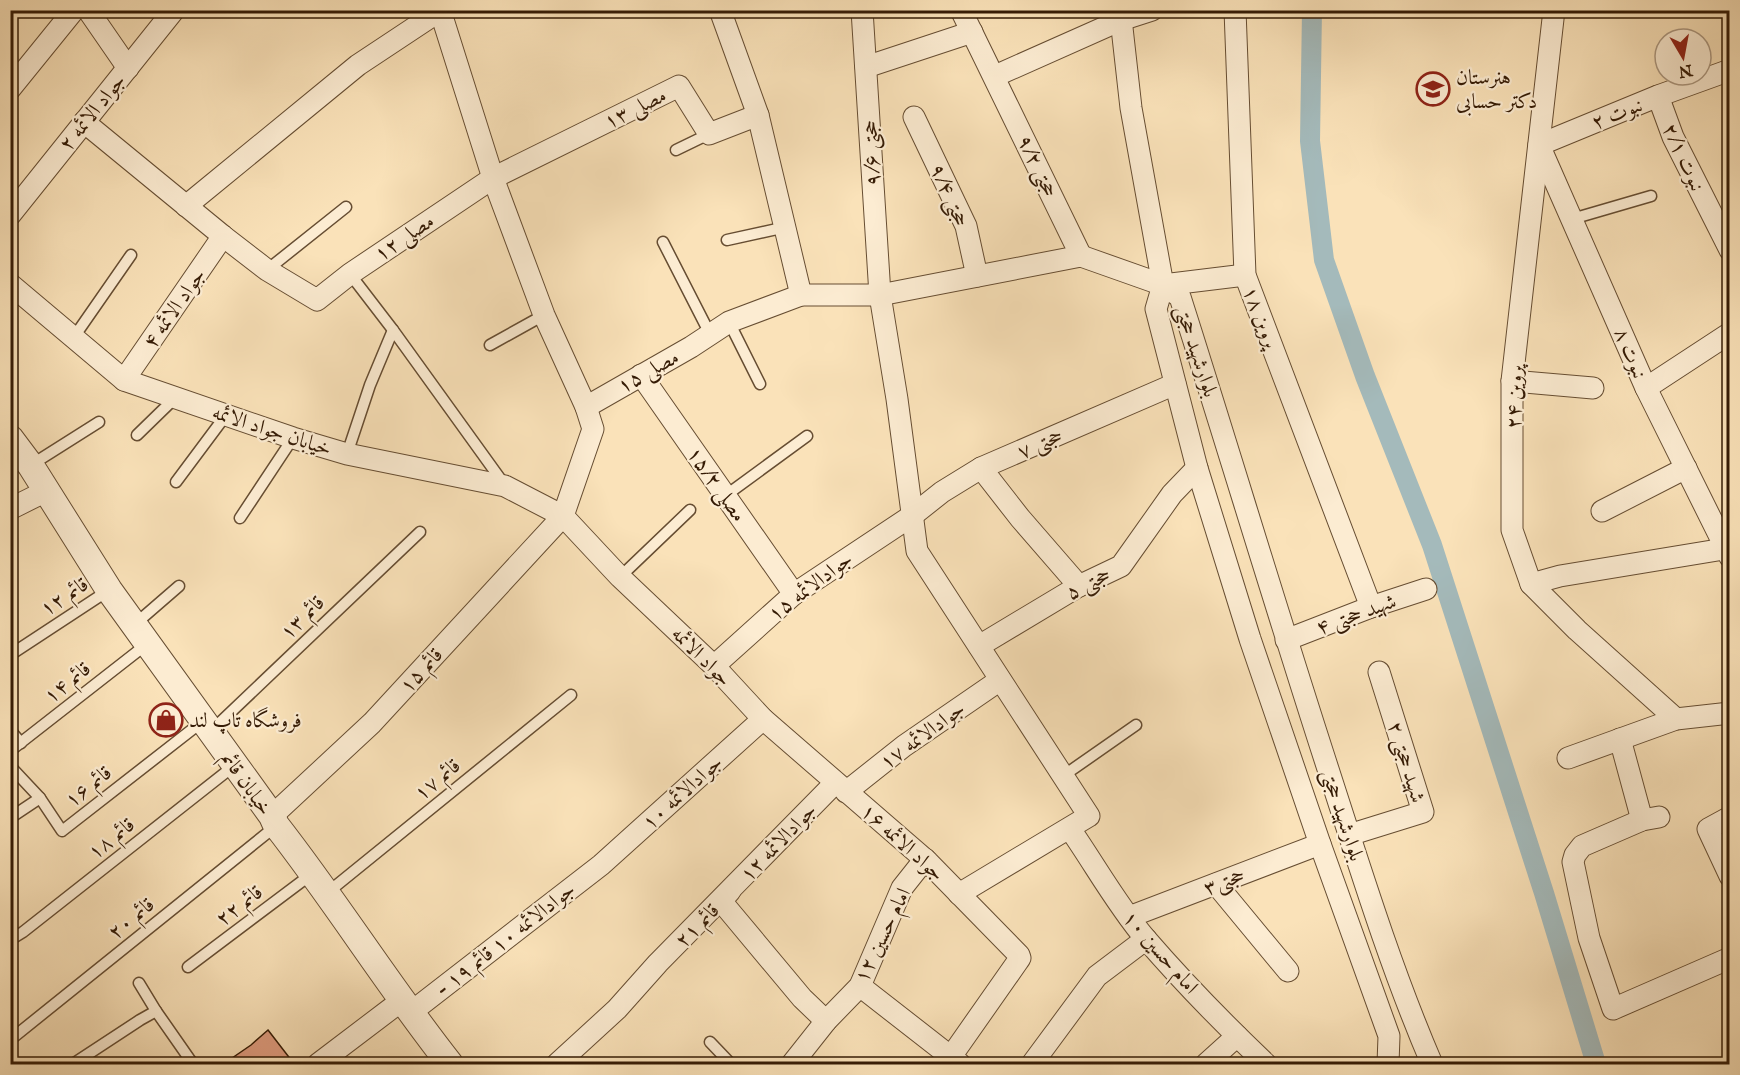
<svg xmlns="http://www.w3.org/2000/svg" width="1740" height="1075" viewBox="0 0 1740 1075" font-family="'IM FELL English',Amiri,serif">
	<rect width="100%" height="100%" fill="#fae2b9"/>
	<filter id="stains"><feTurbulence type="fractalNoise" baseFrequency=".00333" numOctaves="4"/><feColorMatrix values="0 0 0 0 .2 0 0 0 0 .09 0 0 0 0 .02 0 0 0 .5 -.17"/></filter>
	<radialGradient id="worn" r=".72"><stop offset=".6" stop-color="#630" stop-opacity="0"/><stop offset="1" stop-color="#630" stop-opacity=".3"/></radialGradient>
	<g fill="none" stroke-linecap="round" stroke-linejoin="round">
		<path stroke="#a4babb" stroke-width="20" d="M1312 10 1310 141 1324 260 1365 376 1432 545 1544 893 1596 1064"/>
	</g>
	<path fill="#de9b7e" stroke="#351b05" stroke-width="1.5" d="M268 1030 295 1065H222L251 1045Z"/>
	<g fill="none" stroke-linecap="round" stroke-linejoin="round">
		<g stroke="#664d32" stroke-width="13">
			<g id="service">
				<path d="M676 150 709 134"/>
				<path d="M1572 219 1651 196"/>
				<path d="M727 240 786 227"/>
				<path d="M663 242 710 334"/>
				<path d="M267 270 346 207"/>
				<path d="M350 274 393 330 504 484"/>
				<path d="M729 322 760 384"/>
				<path d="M74 337 131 255"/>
				<path d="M490 345 544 315"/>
				<path d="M137 435 175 398"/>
				<path d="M347 454 370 385 393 330"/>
				<path d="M31 465 99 422"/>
				<path d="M176 482 226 415"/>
				<path d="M725 496 807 436"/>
				<path d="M240 518 293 438"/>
				<path d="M620 577 690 510"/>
				<path d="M134 625 179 586"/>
				<path d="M10 655 109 590"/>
				<path d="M10 730 21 743"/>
				<path d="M211 731 420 532"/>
				<path d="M10 751 147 644"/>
				<path d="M10 766 40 798 62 831 203 721"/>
				<path d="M1063 776 1136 725"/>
				<path d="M10 818 40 798"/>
				<path d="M327 893 571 695"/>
				<path d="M10 940 23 932 235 765"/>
				<path d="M188 967 313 873"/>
				<path d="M139 983 156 1011 193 1064"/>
				<path d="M10 1040 276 826"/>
				<path d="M710 1042 731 1064"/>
				<path d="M73 1064 140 1020 156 1011"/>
			</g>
		</g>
		<g stroke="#664d32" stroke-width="23">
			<g id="minor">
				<path d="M88 10 128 68"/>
				<path d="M720 10 758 115 801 295"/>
				<path d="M862 10 880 295 897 399 917 551 1089 816 959 894"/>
				<path d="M961 10 1081 256"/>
				<path d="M1120 10 1131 108 1163 285 1156 309 1197 468 1250 639 1320 844 1389 1036 1388 1064"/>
				<path d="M1235 10 1245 275 1371 607"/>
				<path d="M1554 10 1512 381V530L1531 584 1577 630 1676 719"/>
				<path d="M866 67 972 32"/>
				<path d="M1730 70 1658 96 1539 145 1646 388 1730 557"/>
				<path d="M995 76 1121 20 1152 10"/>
				<path d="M10 89 74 10"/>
				<path d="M1658 96 1673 137 1730 250"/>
				<path d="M914 117 966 226 977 276"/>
				<path d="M84 122 223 236 267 270 317 300 350 274 493 178 679 86 709 134 758 115"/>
				<path d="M186 206 358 65 441 10"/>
				<path d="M10 215 174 10"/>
				<path d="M10 284 124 380 293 438 347 454 505 486 563 516 620 577 714 666 763 719 928 862 1019 955 1020 958 1018 961 950 1058"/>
				<path d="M1163 285 1180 297C1230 454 1277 612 1328 769 1360 868 1391 969 1432 1064"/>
				<path d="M641 375 794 594"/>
				<path d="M124 380 223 236"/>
				<path d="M1512 381 1593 388"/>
				<path d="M1646 388 1730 333"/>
				<path d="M586 407 691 347 729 322 801 295H880L1081 256 1163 285 1245 275"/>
				<path d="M981 468 1020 518 1079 586"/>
				<path d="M10 509 46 491"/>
				<path d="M1602 511 1686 468"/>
				<path d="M1531 584 1560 576 1730 548"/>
				<path d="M1286 640 1371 607 1426 589"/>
				<path d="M979 646 1079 586 1121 566 1172 494 1197 468"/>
				<path d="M714 666 794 594 913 515 942 492 981 468 1175 384"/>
				<path d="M1620 739 1642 820"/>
				<path d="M1568 758 1676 719 1730 713"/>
				<path d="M846 792 904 746 1000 680"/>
				<path d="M272 816 372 723 563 516 593 429 586 407 544 315 493 178 440 10"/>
				<path d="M1659 817 1642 820 1582 846 1575 855 1573 862 1589 938 1613 1009 1730 958"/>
				<path d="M1730 817 1708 829 1730 876"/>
				<path d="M1070 829C1095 865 1117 905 1145 938 1183 982 1224 1024 1266 1064"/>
				<path d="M1349 835 1423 812 1379 672"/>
				<path d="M1216 884 1288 971"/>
				<path d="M730 891 721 901 802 998 826 1021"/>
				<path d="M1129 917 1320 844"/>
				<path d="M860 986 960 1064"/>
				<path d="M410 1013 601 865 763 719"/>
				<path d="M318 1064 401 1001"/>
				<path d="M557 1064 617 1009 658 963 835 783"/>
				<path d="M792 1064 826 1021 860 986 902 888 925 859"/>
				<path d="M1032 1064 1097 976 1146 939"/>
				<path d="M1206 1064 1237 1036"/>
			</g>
		</g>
		<g stroke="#664d32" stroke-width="28">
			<path id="tertiary" d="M10 438 31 466 109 590 272 816 276 825C337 903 389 987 450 1064"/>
		</g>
		<use href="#service" stroke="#fcecd2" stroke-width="10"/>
		<use href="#minor" stroke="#fcecd2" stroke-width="21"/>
		<use href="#tertiary" stroke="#fcecd2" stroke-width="26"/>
	</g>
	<defs>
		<g id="school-ring" transform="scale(1.725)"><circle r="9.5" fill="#fcecd2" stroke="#8f2418" stroke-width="1.5"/><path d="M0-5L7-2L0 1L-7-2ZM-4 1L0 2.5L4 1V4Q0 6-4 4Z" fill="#8f2418"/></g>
		<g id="shop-ring" transform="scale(1.725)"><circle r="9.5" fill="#fcecd2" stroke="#8f2418" stroke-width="1.5"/><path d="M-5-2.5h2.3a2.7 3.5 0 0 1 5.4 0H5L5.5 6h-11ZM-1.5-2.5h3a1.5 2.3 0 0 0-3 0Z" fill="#8f2418"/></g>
	</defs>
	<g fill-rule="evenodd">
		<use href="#school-ring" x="1433" y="89"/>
		<use href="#shop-ring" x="166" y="720"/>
	</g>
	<g text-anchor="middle" stroke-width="4.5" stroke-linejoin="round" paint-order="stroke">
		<g font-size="21" fill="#351b05" stroke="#fcecd2" text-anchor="start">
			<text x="1456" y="84">هنرستان<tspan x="1456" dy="24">دکتر حسابی</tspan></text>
			<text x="189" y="727">فروشگاه تاپ لند</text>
		</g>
		<g font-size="21" fill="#351b05" stroke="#fcecd2">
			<text transform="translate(635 108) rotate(-26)" y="7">مصلی ۱۳</text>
			<text transform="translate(92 112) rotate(-51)" y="7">جواد الائمه ۲</text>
			<text transform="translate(1617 113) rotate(-22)" y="7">نبوت ۲</text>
			<text transform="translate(871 153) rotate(-93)" y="7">حجتی ۹/۶</text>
			<text transform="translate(1684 157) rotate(65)" y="7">نبوت ۲/۱</text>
			<text transform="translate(1038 166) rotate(64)" y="7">حجتی ۹/۲</text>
			<text transform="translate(950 195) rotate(66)" y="7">حجتی ۹/۴</text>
			<text transform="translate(404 237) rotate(-34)" y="7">مصلی ۱۲</text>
			<text transform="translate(174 308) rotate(-55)" y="7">جواد الائمه ۴</text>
			<text transform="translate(1261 317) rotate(69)" y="7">پروین ۱۸</text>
			<text transform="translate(1197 351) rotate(72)" y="7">بلوارشهید حجتی</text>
			<text transform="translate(1631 353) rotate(67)" y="7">نبوت ۸</text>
			<text transform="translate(648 371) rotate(-29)" y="7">مصلی ۱۵</text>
			<text transform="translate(1514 397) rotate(-88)" y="7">پروین ۲۴</text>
			<text transform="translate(272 430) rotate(18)" y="7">خیابان جواد الائمه</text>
			<text transform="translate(1040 443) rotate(-24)" y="7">حجتی ۷</text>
			<text transform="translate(717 484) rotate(55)" y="7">مصلی ۱۵/۲</text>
			<text transform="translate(1088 583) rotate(-27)" y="7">حجتی ۵</text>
			<text transform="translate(810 586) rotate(-37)" y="7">جوادالائمه ۱۵</text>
			<text transform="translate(64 596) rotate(-33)" y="7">قائم ۱۲</text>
			<text transform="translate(1356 614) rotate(-20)" y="7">شهید حجتی ۴</text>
			<text transform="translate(302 617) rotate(-44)" y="7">قائم ۱۳</text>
			<text transform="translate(702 656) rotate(45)" y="7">جواد الائمه</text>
			<text transform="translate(421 670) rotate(-47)" y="7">قائم ۱۵</text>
			<text transform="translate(67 682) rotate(-38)" y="7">قائم ۱۴</text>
			<text transform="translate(922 735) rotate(-36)" y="7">جوادالائمه ۱۷</text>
			<text transform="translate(1407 762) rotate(73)" y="7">شهید حجتی ۲</text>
			<text transform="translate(437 779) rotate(-39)" y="7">قائم ۱۷</text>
			<text transform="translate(247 783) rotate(55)" y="7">خیابان قائم</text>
			<text transform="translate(88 786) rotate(-38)" y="7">قائم ۱۶</text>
			<text transform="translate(682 792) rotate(-42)" y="7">جوادالائمه ۱۰</text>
			<text transform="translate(1343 815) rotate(72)" y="7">بلوارشهید حجتی</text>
			<text transform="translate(111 838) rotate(-38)" y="7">قائم ۱۸</text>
			<text transform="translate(778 842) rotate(-46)" y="7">جوادالائمه ۱۲</text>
			<text transform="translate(903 842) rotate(42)" y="7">جواد الائمه ۱۶</text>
			<text transform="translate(1224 881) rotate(-21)" y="7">حجتی۳</text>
			<text transform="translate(239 905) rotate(-37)" y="7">قائم ۲۲</text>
			<text transform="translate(131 918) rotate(-39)" y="7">قائم ۲۰</text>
			<text transform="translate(697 925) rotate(-45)" y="7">قائم ۲۱</text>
			<text transform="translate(882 935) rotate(-64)" y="7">امام حسین ۱۲</text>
			<text transform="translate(505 939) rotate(-38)" y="7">- جوادالائمه ۱۰ قائم ۱۹</text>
			<text transform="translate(1161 952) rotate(49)" y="7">۱۰ امام حسین</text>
		</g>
	</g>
	<rect width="1740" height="1075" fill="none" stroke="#fae2b9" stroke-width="36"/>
	<rect x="12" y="12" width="1716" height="1051" fill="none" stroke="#351b05" stroke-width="3"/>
	<rect x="18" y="18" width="1704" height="1039" fill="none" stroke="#351b05" stroke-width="1.5"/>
	<g transform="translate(1683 57) rotate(170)"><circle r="28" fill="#fcecd2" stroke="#ac9880" stroke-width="1.5"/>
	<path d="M0-4.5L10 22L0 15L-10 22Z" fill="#8f2418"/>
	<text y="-9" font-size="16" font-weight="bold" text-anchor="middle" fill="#351b05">N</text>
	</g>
	<rect width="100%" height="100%" filter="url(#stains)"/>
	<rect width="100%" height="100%" fill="url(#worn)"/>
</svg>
